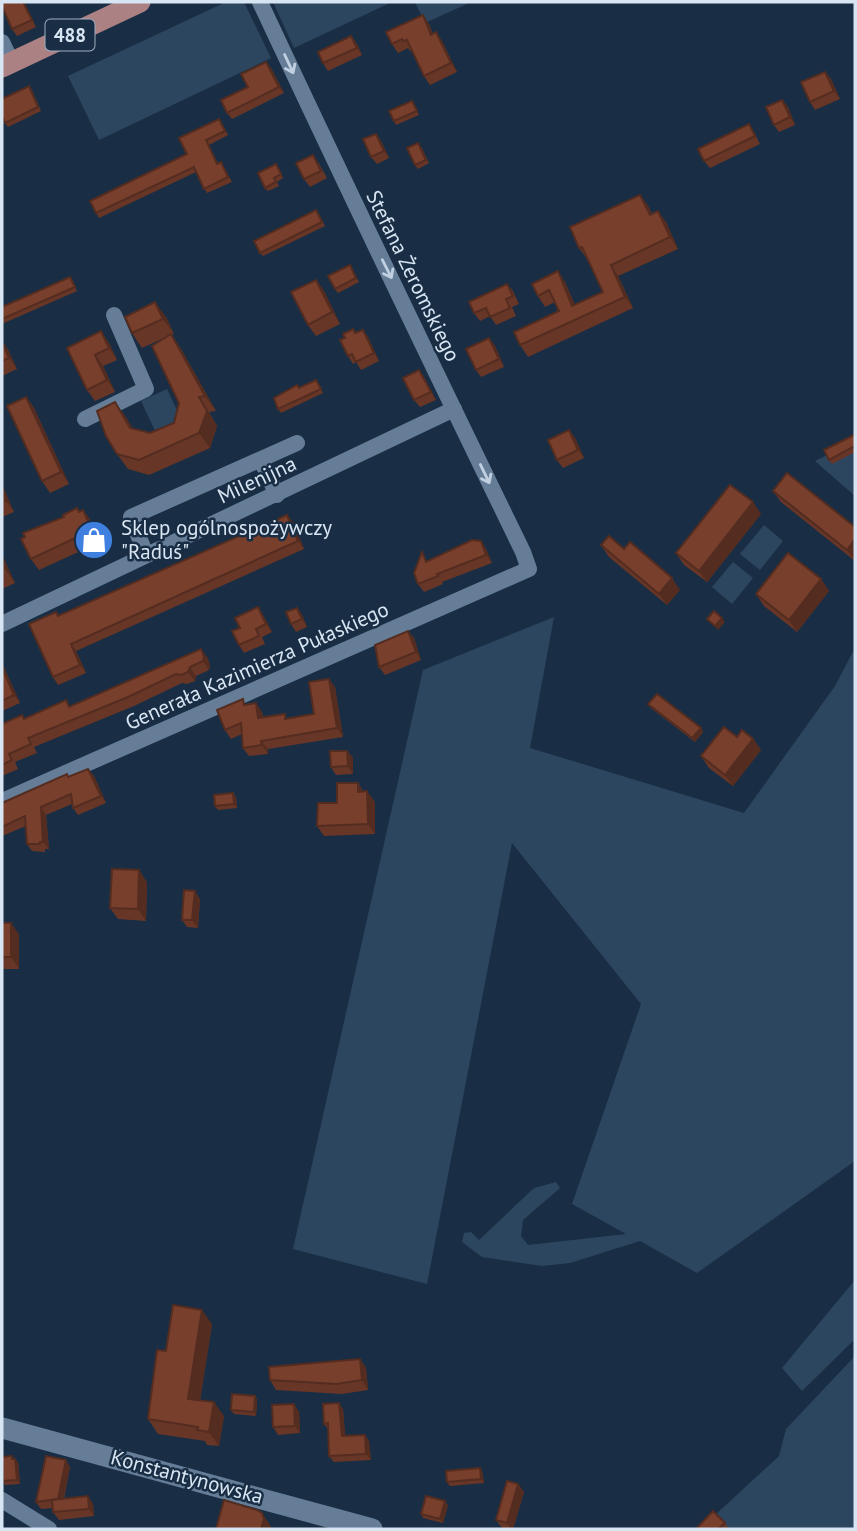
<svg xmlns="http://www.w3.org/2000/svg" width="857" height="1531" viewBox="0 0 857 1531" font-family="'PT Sans',sans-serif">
	<rect width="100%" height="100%" fill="#192e44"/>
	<g fill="#2d465f">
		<path d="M226 2H244L271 58 99 140 68 76Z"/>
		<path d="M273 2H392L294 48Z"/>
		<path d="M415 2H471L425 23Z"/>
		<path d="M167 389 182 421 156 433 141 401Z"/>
		<path d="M855 441V496L815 461Z"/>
		<path d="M764 525 783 541 760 570 740 554Z"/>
		<path d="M733 562 753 578 732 604 712 587Z"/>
		<path d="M554 617 530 748 744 813 835 686 855 648V1161L697 1273 640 1241 570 1263 542 1266 482 1257 462 1242 464 1233 471 1232 479 1240 534 1188 556 1182 560 1188 523 1220 521 1236 528 1245 626 1234 572 1204 641 1004 512 843 427 1284 293 1249 423 670Z"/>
		<path d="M855 1280V1339L802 1391 782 1368Z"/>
		<path d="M855 1356V1529H700L779 1456 786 1429Z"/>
	</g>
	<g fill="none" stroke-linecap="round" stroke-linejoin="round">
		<g stroke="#657d97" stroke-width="16">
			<path d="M2 42 12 63"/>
			<path d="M85 419 146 389 114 315"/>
			<path d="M261 460 277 495"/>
			<path d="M146 555 131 517 297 443"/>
			<path d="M2 624 454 409"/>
			<path d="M2 801 529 569 523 552C434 369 346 186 260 2"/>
			<path d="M2 1500 49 1529"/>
		</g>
		<path stroke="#657d97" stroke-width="21" d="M2 1428 372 1529"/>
		<path stroke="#ab8184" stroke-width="21" d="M2 67 140 2"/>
	</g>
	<g fill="#673627">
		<path d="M24 2 36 27 17 36 12 29Z"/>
		<path d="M429 24 433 34 442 41 457 72 430 85 424 76 412 50 410 51 408 48 398 53 392 44Z"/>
		<path d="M351 36 357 44 362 55 328 71 323 63Z"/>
		<path d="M266 62 271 68 284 93 232 119 227 113 248 87Z"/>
		<path d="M825 72 831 79 840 99 815 110 810 102Z"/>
		<path d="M32 90 41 111 8 127 5 123Z"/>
		<path d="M782 100 788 107 795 125 779 132 774 125Z"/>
		<path d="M412 101 419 115 396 125 394 121Z"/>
		<path d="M222 124 228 135 209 145 218 164 221 162 232 182 207 193 196 172 99 218 96 213 187 154Z"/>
		<path d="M754 132 760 144 710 168 704 161Z"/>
		<path d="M376 134 381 141 389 158 377 164 371 157Z"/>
		<path d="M421 146 429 163 418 169 415 165Z"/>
		<path d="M318 162 327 178 310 187 304 179Z"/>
		<path d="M279 168 283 178 277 182 279 186 268 191 265 188Z"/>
		<path d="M640 195 648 206 652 214 666 222 678 249 618 276 633 308 528 357 520 345 559 311 555 302 545 307 538 296 565 282 575 305 603 292 588 259H587L579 248Z"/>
		<path d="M319 214 325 226 263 256 260 253Z"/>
		<path d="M350 265 359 282 338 293 335 289Z"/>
		<path d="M70 277 77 291 2 324V307Z"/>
		<path d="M316 280 324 291 340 324 316 336 308 325Z"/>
		<path d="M507 284 513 291 519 304 512 307 516 316 496 325 490 316 480 321 474 313Z"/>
		<path d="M166 317 174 334 171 335 181 349 216 411 209 412 217 426 210 448 149 475 128 469 117 454 126 417 132 429 150 433 174 423 179 403 166 337 142 348 132 333Z"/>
		<path d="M363 330 368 337 379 361 361 370 356 362 353 364 348 356 356 333Z"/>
		<path d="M489 338 495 346 504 367 481 377 476 370Z"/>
		<path d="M2 341 8 350 17 369 2 376Z"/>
		<path d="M109 343 117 360 103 366 115 392 95 401 87 390 67 348Z"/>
		<path d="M424 377 436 400 420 407 414 400Z"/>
		<path d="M316 380 323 393 281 413 278 409 299 388Z"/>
		<path d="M26 397 34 408 69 484 50 493 42 481Z"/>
		<path d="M569 430 575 438 584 458 563 468 557 460Z"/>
		<path d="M855 437V452L832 464 829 460Z"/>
		<path d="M2 485 14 512 2 517Z"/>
		<path d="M773 491 855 527V561L781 502Z"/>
		<path d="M83 510 91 521 100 542 39 570 31 559 80 511Z"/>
		<path d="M761 514 707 582 684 565 676 553Z"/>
		<path d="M293 522 304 549 76 651 86 673 58 685 53 677 56 612 59 615Z"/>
		<path d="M481 541 486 549 492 563 442 582 443 584 424 592 418 584 427 561Z"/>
		<path d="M601 545 624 549 680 590 667 605 609 557Z"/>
		<path d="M2 556 15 583 2 589Z"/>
		<path d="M821 579 829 591 797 632 764 606 756 594Z"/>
		<path d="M297 608 302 615 307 627 296 632 291 624Z"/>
		<path d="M263 615 272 632 262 637 265 644 244 653 239 645Z"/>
		<path d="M408 631 414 638 421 660 385 675 379 667Z"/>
		<path d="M207 657 210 665 209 670 196 676 195 681 187 684 182 683 134 706 34 747 37 753 15 762 18 769 2 776V724L70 707Z"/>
		<path d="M2 663 20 703 2 711Z"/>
		<path d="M335 687 343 737 268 749V754L249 756 243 748 242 734 231 739 225 730 247 705 262 712 263 717 288 719 314 714Z"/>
		<path d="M648 704 701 728 703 732 695 742 651 708Z"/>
		<path d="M737 737 753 739 761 750 733 786 709 768 701 756Z"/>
		<path d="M347 751 353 758V774L336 775 331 767Z"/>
		<path d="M88 769 94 776 106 803 78 815 73 808 72 804 46 815 49 849H45V852L32 851 27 844 26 826 2 836V803Z"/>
		<path d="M358 783 363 791 375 802V834L324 836 317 826 337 803Z"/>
		<path d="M233 793 236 797 237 808 218 810 215 806Z"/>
		<path d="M147 882 146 921 118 919 110 908Z"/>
		<path d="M200 899 198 928 187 927 182 920Z"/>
		<path d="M2 923 19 934V969H2Z"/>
		<path d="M212 1324 200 1400 224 1416 219 1446 207 1445 205 1441 158 1434 148 1419 166 1351Z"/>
		<path d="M360 1359 366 1368 368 1390 342 1394 276 1390 270 1380Z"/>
		<path d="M255 1396 257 1400 256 1416 234 1414 231 1410Z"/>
		<path d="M294 1404 299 1412 300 1433 278 1435 273 1427Z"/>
		<path d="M343 1409 345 1436 365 1435 369 1441 371 1460 334 1462 329 1456 328 1429 324 1424Z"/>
		<path d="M14 1459 18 1462 20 1484 5 1485 3 1481Z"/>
		<path d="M70 1467 64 1499 93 1504 94 1516 59 1520 53 1512V1508L41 1509 36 1502Z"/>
		<path d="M480 1468 482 1471 484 1483 450 1486 447 1482Z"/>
		<path d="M518 1484 524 1492 513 1529 502 1528 496 1520Z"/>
		<path d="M448 1505 443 1523 423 1518 421 1514Z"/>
		<path d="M725 1523 729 1529H696Z"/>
	</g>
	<g fill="#542c20">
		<path d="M23 2H24L36 27 32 20Z"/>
		<path d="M423 15 429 24 437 44 431 35Z"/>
		<path d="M436 32 442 41 457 72 451 63Z"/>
		<path d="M351 36 357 44 362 55 357 48Z"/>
		<path d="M266 62 271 68 284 93 279 87Z"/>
		<path d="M825 72 831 79 840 99 834 91Z"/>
		<path d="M782 100 788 107 795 125 790 117Z"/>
		<path d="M376 134 381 141 389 158 384 151Z"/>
		<path d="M640 195 648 206 658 226 650 215Z"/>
		<path d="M658 211 666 222 678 249 670 237Z"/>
		<path d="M611 265 618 276 633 308 625 297Z"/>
		<path d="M558 271 565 282 580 317 572 306Z"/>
		<path d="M316 280 324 291 340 324 332 312Z"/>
		<path d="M155 302 166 317 174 334 163 319Z"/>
		<path d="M363 330 368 337 379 361 374 353Z"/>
		<path d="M101 331 109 343 117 360 109 348Z"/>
		<path d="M171 334 181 349 216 411 205 396Z"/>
		<path d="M489 338 495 346 504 367 499 359Z"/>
		<path d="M2 341 8 350 17 369 9 358Z"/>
		<path d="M95 355 103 366 115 392 107 380Z"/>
		<path d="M419 370 424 377 436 400 431 392Z"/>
		<path d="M26 397 34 408 69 484 61 472Z"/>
		<path d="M199 397 217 426 210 448 199 433Z"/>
		<path d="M115 402 126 417 141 443 130 428Z"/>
		<path d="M569 430 575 438 584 458 578 450Z"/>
		<path d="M2 485 14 512 6 501 2 492Z"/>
		<path d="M753 502 761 514 707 582 699 571Z"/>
		<path d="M83 510 91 521 100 542 92 530Z"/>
		<path d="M287 515 293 522 304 549 298 541Z"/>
		<path d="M855 539V561L847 550Z"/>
		<path d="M481 541 486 549 492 563 486 555Z"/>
		<path d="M2 556 4 559 15 583 4 568 2 562Z"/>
		<path d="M672 578 680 590 667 605 659 594Z"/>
		<path d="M821 579 829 591 797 632 789 620Z"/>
		<path d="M258 607 263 615 272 632 266 624Z"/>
		<path d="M297 608 302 615 307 627 302 619Z"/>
		<path d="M722 618 725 622 718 630 715 626Z"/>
		<path d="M408 631 414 638 421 660 416 652Z"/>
		<path d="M71 644 76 651 86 673 80 665Z"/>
		<path d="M201 649 207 657 210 665 209 670 203 661Z"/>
		<path d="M2 663 20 703 14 695 2 667Z"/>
		<path d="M190 667 196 676 195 681 188 672Z"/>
		<path d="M329 679 335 687 343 737 337 728Z"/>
		<path d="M256 703 262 712 265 726 258 718Z"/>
		<path d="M701 728 703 732 695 742 692 738Z"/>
		<path d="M753 739 761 750 733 786 725 775Z"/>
		<path d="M261 741 268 749V754L262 745Z"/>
		<path d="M347 751 353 758V774L348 766Z"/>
		<path d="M88 769 94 776 106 803 101 796Z"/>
		<path d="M358 783 365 794 358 792Z"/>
		<path d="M367 791 375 802V834L368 824Z"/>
		<path d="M233 793 236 797 237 808 234 804Z"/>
		<path d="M41 807 46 815 49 849 43 842Z"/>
		<path d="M139 870 147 882 146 921 138 909Z"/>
		<path d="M195 891 200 899 198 928 192 920Z"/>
		<path d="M11 923 19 934V969L11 957Z"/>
		<path d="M202 1310 212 1324 198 1414 188 1399Z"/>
		<path d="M360 1359 366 1368 368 1390 362 1380Z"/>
		<path d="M255 1396 257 1400 256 1416 254 1412Z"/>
		<path d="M214 1402 224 1416 219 1446 209 1432Z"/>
		<path d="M339 1403 343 1409 346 1443 342 1436Z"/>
		<path d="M294 1404 299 1412 300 1433 295 1426Z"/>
		<path d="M365 1435 369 1441 371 1460 366 1454Z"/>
		<path d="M15 1459 18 1462 20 1484 17 1480Z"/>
		<path d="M66 1460 70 1467 62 1506 57 1500Z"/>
		<path d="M480 1468 482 1471 484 1483 481 1479Z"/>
		<path d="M518 1484 524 1492 513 1529H511L507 1523Z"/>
		<path d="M88 1496 93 1504 94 1516 89 1509Z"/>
		<path d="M445 1501 448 1505 443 1523 440 1519Z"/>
		<path d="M262 1513 270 1525 272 1529H261Z"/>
	</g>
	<g fill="#783f2d" stroke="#542c20" stroke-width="2">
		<path d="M2 2H23L32 20 12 29 2 6Z"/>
		<path d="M423 15 431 35 436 32 451 63 424 76 407 40 403 41 402 39 392 44 386 32Z"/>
		<path d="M351 36 357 48 323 63 318 52Z"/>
		<path d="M266 62 279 87 227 113 221 100 248 87 241 74Z"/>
		<path d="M825 72 834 91 810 102 801 82Z"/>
		<path d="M29 86 38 107 5 123 2 116V99Z"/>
		<path d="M782 100 790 117 774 125 766 107Z"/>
		<path d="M412 101 417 111 394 121 389 111Z"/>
		<path d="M219 119 225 131 206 140 217 164 221 162 228 177 204 189 194 167 96 213 90 201 187 154 179 138Z"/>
		<path d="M749 124 755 136 704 161 698 149Z"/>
		<path d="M376 134 384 151 371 157 363 139Z"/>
		<path d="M418 143 426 160 415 165 407 148Z"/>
		<path d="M313 155 321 171 304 179 296 163Z"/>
		<path d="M276 164 281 174 274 178 276 182 265 188 258 173Z"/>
		<path d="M640 195 650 215 658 211 670 237 611 265 625 297 520 345 514 332 559 311 549 290 538 296 532 284 558 271 572 306 603 292 582 247 579 248 570 227Z"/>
		<path d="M316 210 322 222 260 253 254 241Z"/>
		<path d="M350 265 356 278 335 289 328 276Z"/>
		<path d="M70 277 75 287 2 319V307Z"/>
		<path d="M316 280 332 312 308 325 291 292Z"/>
		<path d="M507 284 513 296 506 299 510 308 490 317 486 308 474 313 469 302Z"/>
		<path d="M155 302 163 319 132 333 125 317Z"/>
		<path d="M353 329 355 333 363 330 374 353 356 362 352 354 348 356 340 340 345 338 343 334Z"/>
		<path d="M101 331 109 348 95 355 107 380 87 390 67 348Z"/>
		<path d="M171 334 205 396 199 397 207 411 199 433 139 460 117 454 106 436 97 411 115 402 130 428 150 433 174 423 179 403 152 346Z"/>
		<path d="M489 338 499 359 476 370 466 349Z"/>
		<path d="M2 342 9 358 2 361Z"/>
		<path d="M419 370 431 392 414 400 403 378Z"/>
		<path d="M316 380 321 389 278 409 274 398 297 385 299 388Z"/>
		<path d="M26 397 61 472 42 481 7 406Z"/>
		<path d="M569 430 578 450 557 460 548 440Z"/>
		<path d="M854 435 855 438V446L829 460 824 450Z"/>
		<path d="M787 473 855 527V539L847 550 773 491Z"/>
		<path d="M730 485 753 502 699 571 676 553Z"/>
		<path d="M2 492 6 501 2 502Z"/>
		<path d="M77 508 79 512 83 510 92 530 31 559 21 539 25 537 23 533 64 517 63 515Z"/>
		<path d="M287 515 298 541 71 644 80 665 53 677 29 624 56 612 58 616Z"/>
		<path d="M609 536 624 549 630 542 672 578 659 594 601 545Z"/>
		<path d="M472 540 481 541 486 555 437 574 438 576 418 584 414 573 422 552 426 562Z"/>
		<path d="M788 553 821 579 789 620 756 594Z"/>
		<path d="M258 607 266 624 256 629 259 636 239 645 232 631 240 628 235 618Z"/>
		<path d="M297 608 302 619 291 624 286 612Z"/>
		<path d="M714 611 722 618 715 626 707 619Z"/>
		<path d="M408 631 416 652 379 667 375 645Z"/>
		<path d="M201 649 204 657 203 661 190 667 188 672 181 675 176 674 128 697 28 738 31 744 9 754 12 760 2 765V724L22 715 24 719 66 700 69 707Z"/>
		<path d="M2 667 14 695 2 701Z"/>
		<path d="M329 679 337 728 261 741 262 745 243 748 241 723 225 730 217 710 243 699 244 705 256 703 258 718 285 714V719L314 714 309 682Z"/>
		<path d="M657 694 701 728 692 738 648 704Z"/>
		<path d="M724 727 737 737 742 730 753 739 725 775 701 756Z"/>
		<path d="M330 751H347L348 766 331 767Z"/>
		<path d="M88 769 101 796 73 808 71 794 41 807 43 842H40V844H27L25 816 2 827V803L67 774 68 777Z"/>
		<path d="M337 783H358V792L367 791 368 824 317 826 318 803H337Z"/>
		<path d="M233 793 234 804 215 806 214 795Z"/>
		<path d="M112 869 139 870 138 909 110 908Z"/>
		<path d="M184 890 195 891 192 920H182Z"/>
		<rect x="2" y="923" width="9" height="34"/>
		<path d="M173 1305 202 1310 188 1399 214 1402 209 1432 197 1430 198 1427 148 1419 157 1350 166 1351Z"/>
		<path d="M360 1359 362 1380 336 1384 270 1380 269 1367Z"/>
		<path d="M232 1394 255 1396 254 1412 231 1410Z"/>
		<path d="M339 1403 342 1436 365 1435 366 1454 329 1456 328 1423 324 1424 323 1404Z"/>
		<path d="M294 1404 295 1426 273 1427 272 1405Z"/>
		<path d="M12 1456V1459H15L17 1480 3 1481 2 1457Z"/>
		<path d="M46 1456 66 1460 58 1499 36 1502Z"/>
		<path d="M480 1468 481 1479 447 1482 446 1471Z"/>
		<path d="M507 1481 518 1484 507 1523 496 1520Z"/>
		<path d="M88 1496 89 1509 53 1512 52 1500Z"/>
		<path d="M426 1496 445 1501 440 1519 421 1514Z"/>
		<path d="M224 1500 257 1510 262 1513 264 1519 261 1529H216Z"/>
		<path d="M713 1511 725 1523 718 1529H696Z"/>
	</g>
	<defs><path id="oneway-shaft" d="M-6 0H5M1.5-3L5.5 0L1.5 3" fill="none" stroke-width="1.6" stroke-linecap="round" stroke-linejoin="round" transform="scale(1.75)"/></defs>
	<g stroke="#c1d0e1">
		<use href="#oneway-shaft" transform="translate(289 64) rotate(65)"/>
		<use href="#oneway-shaft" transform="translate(387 269) rotate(63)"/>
		<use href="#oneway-shaft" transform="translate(485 474) rotate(64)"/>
	</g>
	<defs>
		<g id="shop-disc" transform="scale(2.0125)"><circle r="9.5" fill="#3f7fe0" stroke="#192e44"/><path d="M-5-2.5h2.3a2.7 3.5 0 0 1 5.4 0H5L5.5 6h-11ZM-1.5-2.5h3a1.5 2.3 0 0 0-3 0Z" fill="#fff"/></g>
	</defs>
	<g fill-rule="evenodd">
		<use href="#shop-disc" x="94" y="540"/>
	</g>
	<g text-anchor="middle" stroke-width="5" stroke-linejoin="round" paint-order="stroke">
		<rect fill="#192e44" stroke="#9faebe" stroke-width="2" x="45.5" y="19.5" width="49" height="31" rx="5"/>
		<g font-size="19" font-weight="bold" fill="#d8e5f3">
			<text x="70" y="42">488</text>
		</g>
		<g font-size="21" fill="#d8e5f3" stroke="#192e44">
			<text transform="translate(413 276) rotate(64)" y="7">Stefana Żeromskiego</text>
			<text transform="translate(257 480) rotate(-25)" y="7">Milenijna</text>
			<text transform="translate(257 666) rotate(-24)" y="7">Generała Kazimierza Pułaskiego</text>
			<text transform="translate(187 1477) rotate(15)" y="7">Konstantynowska</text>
		</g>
		<g font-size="21" fill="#d8e5f3" stroke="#192e44" text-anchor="start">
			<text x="121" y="535">Sklep ogólnospożywczy<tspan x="121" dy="24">"Raduś"</tspan></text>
		</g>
	</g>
	<rect width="857" height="1531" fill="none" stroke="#d8e5f3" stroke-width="7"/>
</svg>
